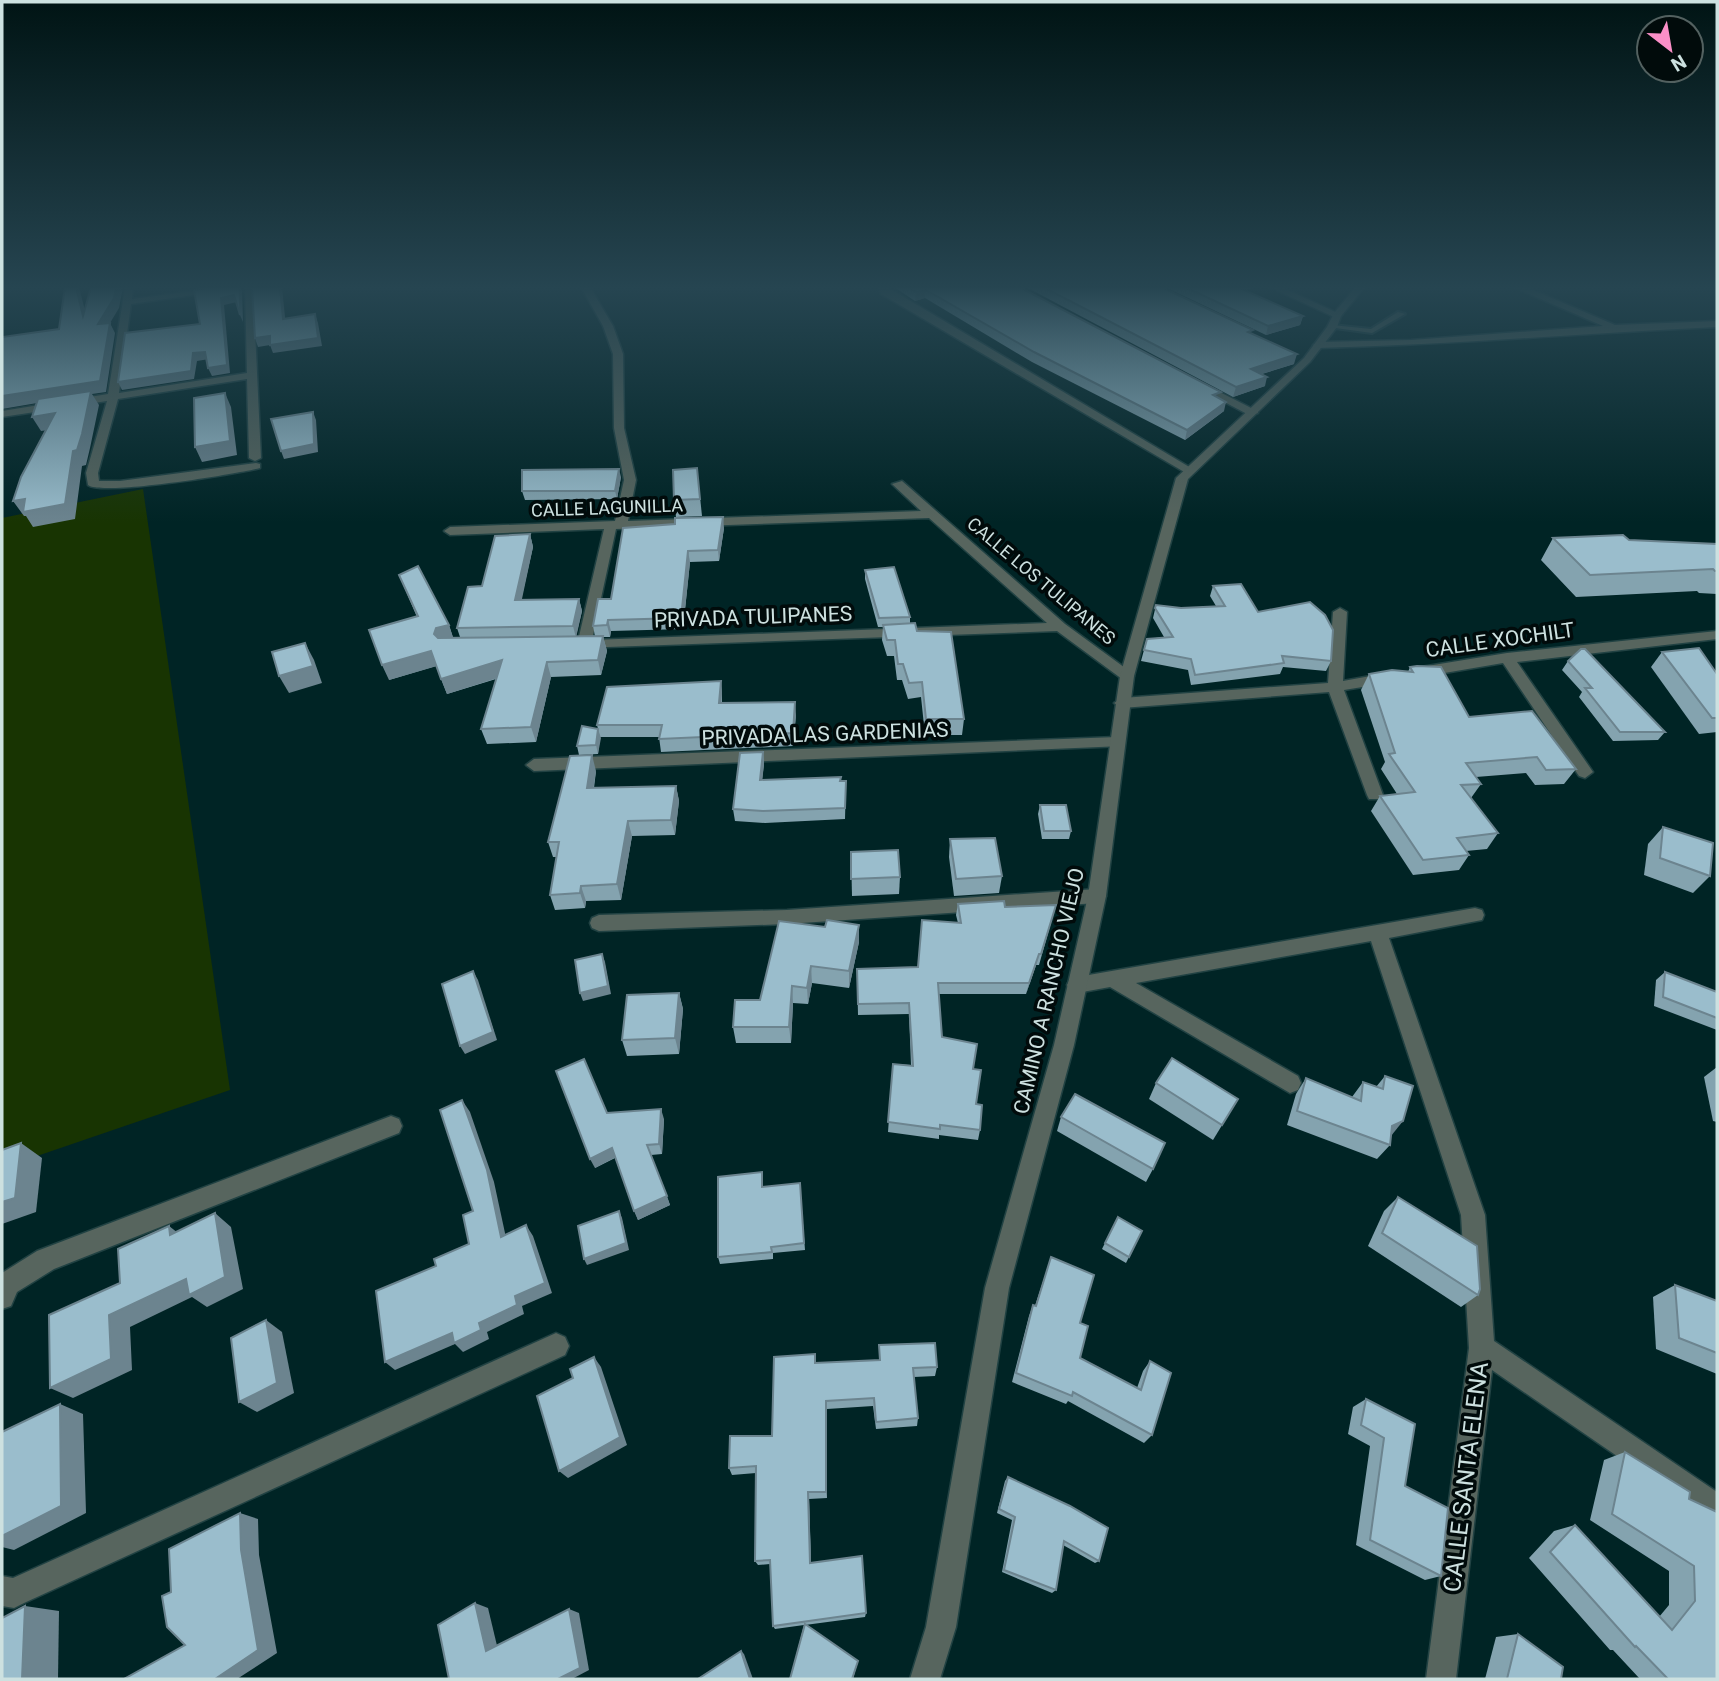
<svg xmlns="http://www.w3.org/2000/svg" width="1719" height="1681" viewBox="0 0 1719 1681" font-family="Roboto,sans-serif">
	<rect width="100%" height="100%" fill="#002425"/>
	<path fill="#183402" d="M143 489 230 1090 2 1168V518Z"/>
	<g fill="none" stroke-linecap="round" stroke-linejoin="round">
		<g stroke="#214243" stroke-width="4">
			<path id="service" d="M1398 312 1405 314 1372 333 1328 327 1332 325 1371 329Z"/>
		</g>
		<g stroke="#214243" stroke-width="3">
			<g id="minor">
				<path d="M125 287H133L132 299 217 288 221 291 131 304 119 393 247 373 245 287H253L261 458 255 461 249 458 247 379 118 399 98 473 99 481H120L256 463 260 464V468C236 474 102 496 88 485L86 473 107 401 2 417V411L108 394Z"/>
				<path d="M581 287H590L613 326 623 354 624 428 636 480 628 521 921 511 892 484 902 481 1065 624 1132 673 1134 676 1132 679H1122L1057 631 579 648 577 645 604 529 450 535 444 531 450 527 615 521 624 480 614 428 613 354 603 326ZM929 518 1047 623 592 640 616 529Z"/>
				<path d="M878 287H887L1196 471 1186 473 881 294Z"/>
				<path d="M1269 287H1281L1342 315 1334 317Z"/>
				<path d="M1513 287H1526L1615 325 1717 321V327C1584 333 1451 345 1318 348L1313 345 1318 342 1411 340 1603 326Z"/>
				<path d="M1200 382 1257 411 1258 413 1249 415 1196 387 1195 385Z"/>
				<path d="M1340 608 1347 612 1343 681 1387 673 1394 678 1387 683 1344 690 1383 795 1381 799H1369L1367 795 1329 692 1122 708 1114 703 1122 698 1328 683 1333 612Z"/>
				<path d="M1717 631V639L1517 662 1593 772 1585 778 1579 776 1503 663 1421 677 1414 672 1421 667 1507 653Z"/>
				<path d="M1117 737 1123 738 1125 742 1123 746 534 771 526 765 534 759Z"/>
				<path d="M1097 889 1103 891 1106 896 1103 901 1097 903 787 924 599 931 592 928 590 923 592 918 599 915 787 910Z"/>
				<path d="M1475 908 1482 910 1484 915 1482 920 1389 938 1485 1215 1494 1341 1717 1492V1522L1707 1518 1492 1370 1456 1679H1426L1469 1348 1461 1215 1371 941 1136 983 1298 1076 1301 1083 1298 1090 1290 1093 1110 987 1077 993 1070 991 1067 985 1070 979 1077 977Z"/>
				<path d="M391 1116 399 1119 402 1126 399 1133 54 1269 17 1292 11 1306 2 1309V1273L37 1251Z"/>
				<path d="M556 1333 565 1337 569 1346 565 1355 24 1603 14 1608 2 1606V1576L13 1578Z"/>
			</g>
		</g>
		<g stroke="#214243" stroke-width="3">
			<path id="tertiary" d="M1356 287H1365L1341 316 1337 327 1310 362 1188 479 1134 676 1106 896 1074 1045 1009 1288 956 1627 940 1679H910L926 1627 985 1288 1054 1045 1088 896 1120 676 1176 478 1304 358 1327 327 1334 313Z"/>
		</g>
		<use href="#service" fill="#57655e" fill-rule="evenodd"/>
		<use href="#minor" fill="#57655e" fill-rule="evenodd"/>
		<use href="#tertiary" fill="#57655e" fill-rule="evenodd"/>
	</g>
	<g fill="#84a3af">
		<path d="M894 287H1019L1220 399 1224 411 1185 440 1032 362 925 298 915 301Z"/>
		<path d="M1026 287H1161L1252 334 1294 364 1262 374 1265 386 1233 397Z"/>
		<path d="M1165 287H1256L1244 291 1303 316 1300 325 1266 335Z"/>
		<path d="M697 468 702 516 676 517 674 500Z"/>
		<path d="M621 477 617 499 525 500 522 491Z"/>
		<path d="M724 528 719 561 690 562 683 629 611 631 610 637H603L607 651 601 675 551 677 536 742 487 744 481 729 496 679 447 694 436 666 389 680 417 617 399 575 449 625 453 638 460 637 457 628 482 586 530 534 533 547 521 600 579 599 582 611 576 636H595L593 626 611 599Z"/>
		<path d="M1553 538 1717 544V594L1699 593 1697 591 1576 597 1541 560Z"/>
		<path d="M865 570 910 617V624L917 631 964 719 962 735H925L921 697 908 699 902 680H897L894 656H887L882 640 883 627H878L865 579Z"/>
		<path d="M1213 586 1258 612 1331 661 1326 671 1283 667 1280 674 1191 685 1188 670 1141 661 1147 639 1164 637 1153 618 1156 605 1181 608 1216 606 1210 596Z"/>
		<path d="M1662 652 1717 674V732L1699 734 1651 667Z"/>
		<path d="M1568 661 1665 732 1658 740 1613 741 1579 697 1582 692 1562 670Z"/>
		<path d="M1410 667 1469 717 1576 769 1564 784 1535 785 1526 773 1476 777 1481 784 1471 798 1498 833 1487 849 1466 851 1469 855 1459 870 1413 875 1371 811 1380 796 1397 794 1381 769 1385 762 1361 690 1369 674 1408 672Z"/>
		<path d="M721 681 722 694V703L796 715 793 746 661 752 659 737H600L598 754 579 755 577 746 598 729 597 725Z"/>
		<path d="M763 752 764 764 762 780 841 777V781H846L845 819 765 823 735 821 733 809Z"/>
		<path d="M596 771 594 788 676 786 679 801 675 835 632 836 621 900 586 901 585 908 555 910 550 895 557 857H553L548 842Z"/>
		<path d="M1040 805 1071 831 1069 839H1042L1038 814Z"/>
		<path d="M1663 827 1710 876 1693 893 1644 875 1648 844Z"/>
		<path d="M950 839 1002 876 999 893 954 896 949 857Z"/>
		<path d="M851 852 900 877 899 894 852 896Z"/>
		<path d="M958 904 1005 907 1056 905 1039 965H1036L1026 994H939L942 1037 973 1069 980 1130 978 1140 939 1135V1139L888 1132 893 1064 911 1065 909 1014 858 1015 857 969 918 967 958 923 956 915Z"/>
		<path d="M779 921 859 942 849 988 812 983 808 1004 793 1003 791 1043H736L733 1027 760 1000Z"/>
		<path d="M1665 972 1717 992V1030L1654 1006 1656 980Z"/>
		<path d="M679 993 683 1009 679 1054 627 1056 622 1040Z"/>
		<path d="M1717 1067V1122L1713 1121 1704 1077Z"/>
		<path d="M1385 1076 1391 1135 1390 1145 1377 1159 1287 1125 1296 1094 1306 1078 1352 1097 1363 1082 1376 1087Z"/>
		<path d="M1156 1083 1238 1099 1213 1140 1149 1099Z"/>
		<path d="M607 1113 664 1119 662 1154 651 1155 670 1205 638 1220 615 1158 595 1168Z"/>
		<path d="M1061 1117 1153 1169 1146 1182 1057 1131Z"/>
		<path d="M762 1172 763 1187 800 1183 805 1250 773 1253V1259L720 1264 718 1257Z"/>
		<path d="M1398 1197 1478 1295 1461 1307 1368 1246 1384 1211Z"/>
		<path d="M1118 1217 1129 1257 1126 1263 1102 1249Z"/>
		<path d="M1051 1257 1080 1323V1358L1137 1388 1143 1371 1150 1361 1152 1435 1144 1443 1068 1401 1066 1404 1012 1382 1029 1316 1033 1305 1035 1306Z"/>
		<path d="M1675 1285 1717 1301V1374L1656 1349 1653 1297Z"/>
		<path d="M879 1345 937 1367 935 1376 914 1377 918 1418 917 1426 876 1429 873 1406 827 1409V1498L809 1499 811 1563 866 1613 865 1617 805 1625 858 1661 853 1679H790L804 1625 775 1629 773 1626 770 1564 758 1565 755 1561 756 1473 732 1475 729 1468 772 1436 815 1354 816 1363 879 1360Z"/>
		<path d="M1366 1399 1405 1486 1441 1576 1425 1580 1356 1545 1370 1446 1348 1434 1353 1407Z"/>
		<path d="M1625 1452 1689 1499 1717 1679H1640L1613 1650H1610L1529 1558 1554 1531 1575 1525 1659 1617 1669 1605V1571L1590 1520 1604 1460Z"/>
		<path d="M1008 1477 1099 1561 1095 1563 1063 1545 1056 1590 1052 1593 1002 1572 1012 1520 997 1513 1005 1481Z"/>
		<path d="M1518 1634 1561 1679H1485L1496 1637Z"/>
	</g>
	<g fill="#6c848f">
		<path d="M76 287H79L89 326 83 316Z"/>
		<path d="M116 287H123L119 308 110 323 115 333 106 392 92 394 99 405 90 448 86 465 82 466 75 519 33 527 26 516H24L13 501 73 451 90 394 2 409V396L98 324Z"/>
		<path d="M240 287H241L242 291 243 322 240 315Z"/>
		<path d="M280 287H282L286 327 283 319Z"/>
		<path d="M1233 287H1256L1231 294Z"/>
		<path d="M926 290 925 298 915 301 916 292Z"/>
		<path d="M234 295 237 302 224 305 230 373 212 376 208 368 221 298Z"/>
		<path d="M315 314 318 323 322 346 273 353 270 345 258 347 255 338Z"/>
		<path d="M1303 316 1300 325 1266 335 1268 326Z"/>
		<path d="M205 352 209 359 197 361 194 379 122 390 118 382 193 353Z"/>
		<path d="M1297 354 1294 364 1248 378 1251 369Z"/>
		<path d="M1267 377 1265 386 1233 397 1236 387Z"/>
		<path d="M225 393 231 407 237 455 202 462 195 447Z"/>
		<path d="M1226 402 1224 411 1185 440 1187 430Z"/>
		<path d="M313 412 316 420 318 452 284 459 281 451Z"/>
		<path d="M55 413 64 428 41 431 32 417Z"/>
		<path d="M619 469 621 477 617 499 615 491Z"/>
		<path d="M723 517 724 528 719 561 718 550Z"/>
		<path d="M530 534 533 547 519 613 515 600Z"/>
		<path d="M688 551 690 562 683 629 681 618Z"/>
		<path d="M579 599 582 611 576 638 573 626Z"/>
		<path d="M608 620 611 631 610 637 607 625Z"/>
		<path d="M449 625 454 640 442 643 434 634 436 628Z"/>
		<path d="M603 636 607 651 601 675 598 660Z"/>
		<path d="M305 643 314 660 322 683 289 693 279 676Z"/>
		<path d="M431 651 437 666 389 680 382 665Z"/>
		<path d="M502 660 507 675 447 694 441 679Z"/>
		<path d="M547 662 551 677 536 742 531 727Z"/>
		<path d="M721 681 722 694 720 715 719 703Z"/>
		<path d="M795 702 796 715 793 746V733Z"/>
		<path d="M598 729 601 738 598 754 596 745Z"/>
		<path d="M763 752 764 764 761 792 760 780Z"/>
		<path d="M592 755 596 771 591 804 587 788Z"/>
		<path d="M676 786 679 801 675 835 671 820Z"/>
		<path d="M628 821 632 836 621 900 617 884Z"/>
		<path d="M581 886 586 901 585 908 580 893Z"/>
		<path d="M859 925V942L849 988V971Z"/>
		<path d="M602 954 605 962 611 994 583 1001 580 993Z"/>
		<path d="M1039 954 1036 965 1026 994 1029 983Z"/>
		<path d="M811 966 812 983 808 1004 807 988Z"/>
		<path d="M473 971 478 980 497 1040 465 1054 460 1046Z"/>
		<path d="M792 986 793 1003 791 1043 789 1027Z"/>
		<path d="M679 993 683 1009 679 1054 675 1038Z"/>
		<path d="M462 1100 470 1112 494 1182 508 1247 501 1237Z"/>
		<path d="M661 1109 664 1119 662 1154 659 1144Z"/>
		<path d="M1403 1121 1391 1136 1392 1126Z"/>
		<path d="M21 1143 42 1158 36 1212 2 1224V1202Z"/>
		<path d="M612 1148 616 1157 595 1168 590 1159Z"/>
		<path d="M667 1196 670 1205 638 1220 634 1211Z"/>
		<path d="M619 1211 622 1218 629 1250 587 1265 584 1259Z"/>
		<path d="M215 1213 231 1227 243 1289 207 1307 192 1297 130 1327 132 1370 73 1398 50 1388 109 1315Z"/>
		<path d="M526 1225 533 1236 552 1293 522 1306 524 1314 487 1332 489 1339 463 1352 455 1344 395 1370 385 1362 452 1333 479 1323 515 1296Z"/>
		<path d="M169 1226 187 1240 170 1235Z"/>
		<path d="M266 1320 282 1332 294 1393 257 1412 239 1402Z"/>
		<path d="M594 1357 601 1367 627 1445 568 1478 559 1471Z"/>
		<path d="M826 1401 827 1409V1498L826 1492Z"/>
		<path d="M60 1404 83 1414 86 1513 14 1550 2 1547V1536Z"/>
		<path d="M808 1492 809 1499 811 1567 810 1563Z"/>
		<path d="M240 1513 258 1519 259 1555 277 1653 237 1679H215L241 1550Z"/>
		<path d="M475 1603 488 1608 499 1654 486 1651Z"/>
		<path d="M25 1606 59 1611 58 1679H22Z"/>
		<path d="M569 1609 579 1613 589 1670 572 1679H558Z"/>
		<path d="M741 1651 744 1654 753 1679H750Z"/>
	</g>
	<g fill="#9abdcc" stroke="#6c848f" stroke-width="2">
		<path d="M65 287H76L83 316 91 287H116L114 298 98 324 110 323 100 381 2 396V337L59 329Z"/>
		<path d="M214 287H240V315L234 295 221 298 227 365 208 368 205 352 193 353 191 371 118 382 125 333 200 324 194 290Z"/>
		<path d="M252 287H280L283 319 315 314 318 338 270 345V336L255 338Z"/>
		<path d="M908 287H1019L1221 392 1213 395 1226 402 1187 430 1034 352 926 290 916 292Z"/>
		<path d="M1043 287H1161L1253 330 1248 332 1297 354 1251 369 1267 377 1236 387Z"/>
		<path d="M1185 287H1237L1303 316 1268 326Z"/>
		<path d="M91 391 82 434 77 450 73 451 65 504 23 512 25 499 13 501 21 477 55 413 32 417 38 399Z"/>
		<path d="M225 393 230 441 195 447 194 398Z"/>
		<path d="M313 412 314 444 281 451 271 419Z"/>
		<path d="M697 468 700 499 674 500 673 470Z"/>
		<path d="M619 469 615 491H522V470Z"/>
		<path d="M723 517 718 550 688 551 681 618 608 620 607 625 593 626 598 599H611L623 528 675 524V518Z"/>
		<path d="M530 534 515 600 579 599 573 626 457 628 468 587 482 586 495 536Z"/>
		<path d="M1623 535 1629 540 1717 544V571H1715L1713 569 1590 575 1553 538Z"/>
		<path d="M418 566 449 625 436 628 434 634 438 638 603 636 598 660 547 662 531 727 481 729 502 660 441 679 431 651 382 665 369 630 418 616 399 575Z"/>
		<path d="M894 567 910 617 879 618 865 570Z"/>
		<path d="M1241 584 1258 612 1310 602 1325 615 1333 630 1331 661 1282 656 1284 663 1195 675 1191 659 1144 650 1147 639 1173 637 1155 608 1156 605 1181 608 1225 606 1213 586Z"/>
		<path d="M915 623 917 631 951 632 964 719H926L922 682 909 683 903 664H898L895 640H887L883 625Z"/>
		<path d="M305 643 313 666 279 676 272 652Z"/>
		<path d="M1699 648 1717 674V718H1712L1662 652Z"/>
		<path d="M1581 649H1585L1665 732H1620L1585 688H1592L1568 661Z"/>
		<path d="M1417 666 1441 667 1469 717 1532 711 1576 769 1546 770 1537 757 1466 763 1481 784 1461 785 1498 833 1457 838 1469 855 1423 860 1380 796 1415 792 1389 754 1395 753 1369 674 1392 670 1413 672 1410 667Z"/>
		<path d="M721 681 719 703 795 702 793 733 659 739 662 725H597L607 687Z"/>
		<path d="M582 726 598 729 596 745 577 746Z"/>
		<path d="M763 752 760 780 841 777 840 781H846L845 808 763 811 733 809 740 753Z"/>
		<path d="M592 755 587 788 676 786 671 820 628 821 617 884 581 886 580 893 550 895 559 842H548L570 756Z"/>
		<path d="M1040 805H1066L1071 831H1044Z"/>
		<path d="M1663 827 1713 843 1710 876 1660 858Z"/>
		<path d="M995 838 1002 876 956 879 950 839Z"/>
		<path d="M898 850 900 877 851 879V852Z"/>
		<path d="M1004 901 1005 907 1056 905 1041 954H1039L1029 983H938L942 1037 977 1044 973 1069 981 1070 976 1104 982 1105 980 1130 940 1125V1129L888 1122 893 1064 913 1066 909 1003 858 1004 857 969 918 967 922 920 961 923 958 904Z"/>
		<path d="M827 920 859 925 849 971 811 966 807 988 792 986 789 1027H733L735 1000H760L779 921 825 927Z"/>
		<path d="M602 954 608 986 580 993 575 960Z"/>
		<path d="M473 971 493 1032 460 1046 442 984Z"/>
		<path d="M1665 972 1717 992V1018L1663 997Z"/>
		<path d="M679 993 675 1038 622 1040 627 995Z"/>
		<path d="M1172 1058 1238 1099 1222 1125 1156 1083Z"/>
		<path d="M584 1059 607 1113 661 1109 659 1144 647 1145 667 1196 634 1211 612 1148 590 1159 556 1071Z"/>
		<path d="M1385 1076 1413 1086 1403 1121 1392 1126 1390 1145 1297 1111 1306 1078 1361 1101 1363 1082 1383 1089Z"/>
		<path d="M1075 1094 1165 1143 1153 1169 1061 1117Z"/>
		<path d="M462 1100 487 1170 501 1237 526 1225 545 1283 515 1296 517 1305 479 1323 481 1330 454 1343 452 1333 385 1362 376 1291 436 1266 434 1259 469 1244 463 1215 473 1211 440 1110Z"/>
		<path d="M21 1143 15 1198 2 1202V1150Z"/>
		<path d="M762 1172V1187L800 1183 804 1243 771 1247 772 1252 718 1257V1177Z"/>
		<path d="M1398 1197 1477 1246 1480 1289 1478 1295 1382 1233Z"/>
		<path d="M619 1211 626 1243 584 1259 578 1226Z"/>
		<path d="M215 1213 225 1277 189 1295 186 1279 109 1315 111 1359 50 1388 49 1315 120 1283 118 1249 169 1226 170 1235Z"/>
		<path d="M1118 1217 1142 1231 1129 1257 1105 1243Z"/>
		<path d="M1051 1257 1094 1275 1080 1323 1088 1326 1080 1358 1141 1390 1150 1361 1171 1373 1152 1435 1073 1392 1072 1396 1016 1373 1033 1305 1036 1306Z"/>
		<path d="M1675 1285 1717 1301V1353L1679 1338Z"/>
		<path d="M266 1320 277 1383 239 1402 231 1338Z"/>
		<path d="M935 1343 937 1367 913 1368 918 1418 876 1422 874 1398 826 1401V1492H808L810 1563 862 1556 866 1613 773 1626 770 1560 755 1561 756 1466 729 1468 730 1436H772L774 1357 815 1354V1363L880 1360 879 1345Z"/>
		<path d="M594 1357 620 1437 559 1471 537 1396 573 1378 570 1369Z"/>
		<path d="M1366 1399 1415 1424 1405 1486 1448 1508 1441 1576 1370 1540 1384 1438 1361 1425Z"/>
		<path d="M60 1404 61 1506 2 1536V1432Z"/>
		<path d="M1625 1452 1690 1492 1689 1499 1717 1512V1679H1668L1636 1646 1635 1647 1550 1552 1575 1525 1672 1630 1695 1601 1694 1566 1612 1514Z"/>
		<path d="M1008 1477 1070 1506 1108 1528 1099 1561 1064 1541 1056 1590 1004 1570 1015 1517 999 1509Z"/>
		<path d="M240 1513 241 1550 258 1650 215 1679H124L185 1645 167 1627 162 1596 171 1592 169 1549Z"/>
		<path d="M475 1603 486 1651 569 1609 580 1668 558 1679H449L438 1625Z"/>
		<path d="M25 1606 22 1679H2V1618Z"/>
		<path d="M805 1624 858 1661 852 1679H790Z"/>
		<path d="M1518 1634 1563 1667 1561 1679H1507Z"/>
		<path d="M741 1651 750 1679H698Z"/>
	</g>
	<linearGradient id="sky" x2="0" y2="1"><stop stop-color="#001414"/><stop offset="0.55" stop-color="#264551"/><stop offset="1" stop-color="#264551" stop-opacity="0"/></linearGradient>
	<rect width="1719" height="523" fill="url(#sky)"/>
	<g text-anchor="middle" stroke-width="7" stroke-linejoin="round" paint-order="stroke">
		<g font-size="18" fill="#cde1e0" stroke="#010b0b">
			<text transform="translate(607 508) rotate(-2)" y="6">CALLE LAGUNILLA</text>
			<text transform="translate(1041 581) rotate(40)" y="6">CALLE LOS TULIPANES</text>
		</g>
		<g font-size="21" fill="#cde1e0" stroke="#010b0b">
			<text transform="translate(753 617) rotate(-2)" y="7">PRIVADA TULIPANES</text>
			<text transform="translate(1500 640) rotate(-8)" y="7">CALLE XOCHILT</text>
			<text transform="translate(825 734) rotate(-2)" y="7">PRIVADA LAS GARDENIAS</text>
			<text transform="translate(1049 991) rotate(-77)" y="7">CAMINO A RANCHO VIEJO</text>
		</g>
		<g font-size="24" fill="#cde1e0" stroke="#010b0b">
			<text transform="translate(1466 1477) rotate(-83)" y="8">CALLE SANTA ELENA</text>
		</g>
	</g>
	<rect width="1719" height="1681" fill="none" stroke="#cde1e0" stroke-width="7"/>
	<g transform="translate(1670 49) rotate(149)"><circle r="33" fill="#010b0b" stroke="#536160" stroke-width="2"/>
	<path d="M0-5L12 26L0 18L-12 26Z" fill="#fa8fc7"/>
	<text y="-10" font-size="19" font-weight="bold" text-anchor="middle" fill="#cde1e0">N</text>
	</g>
</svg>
